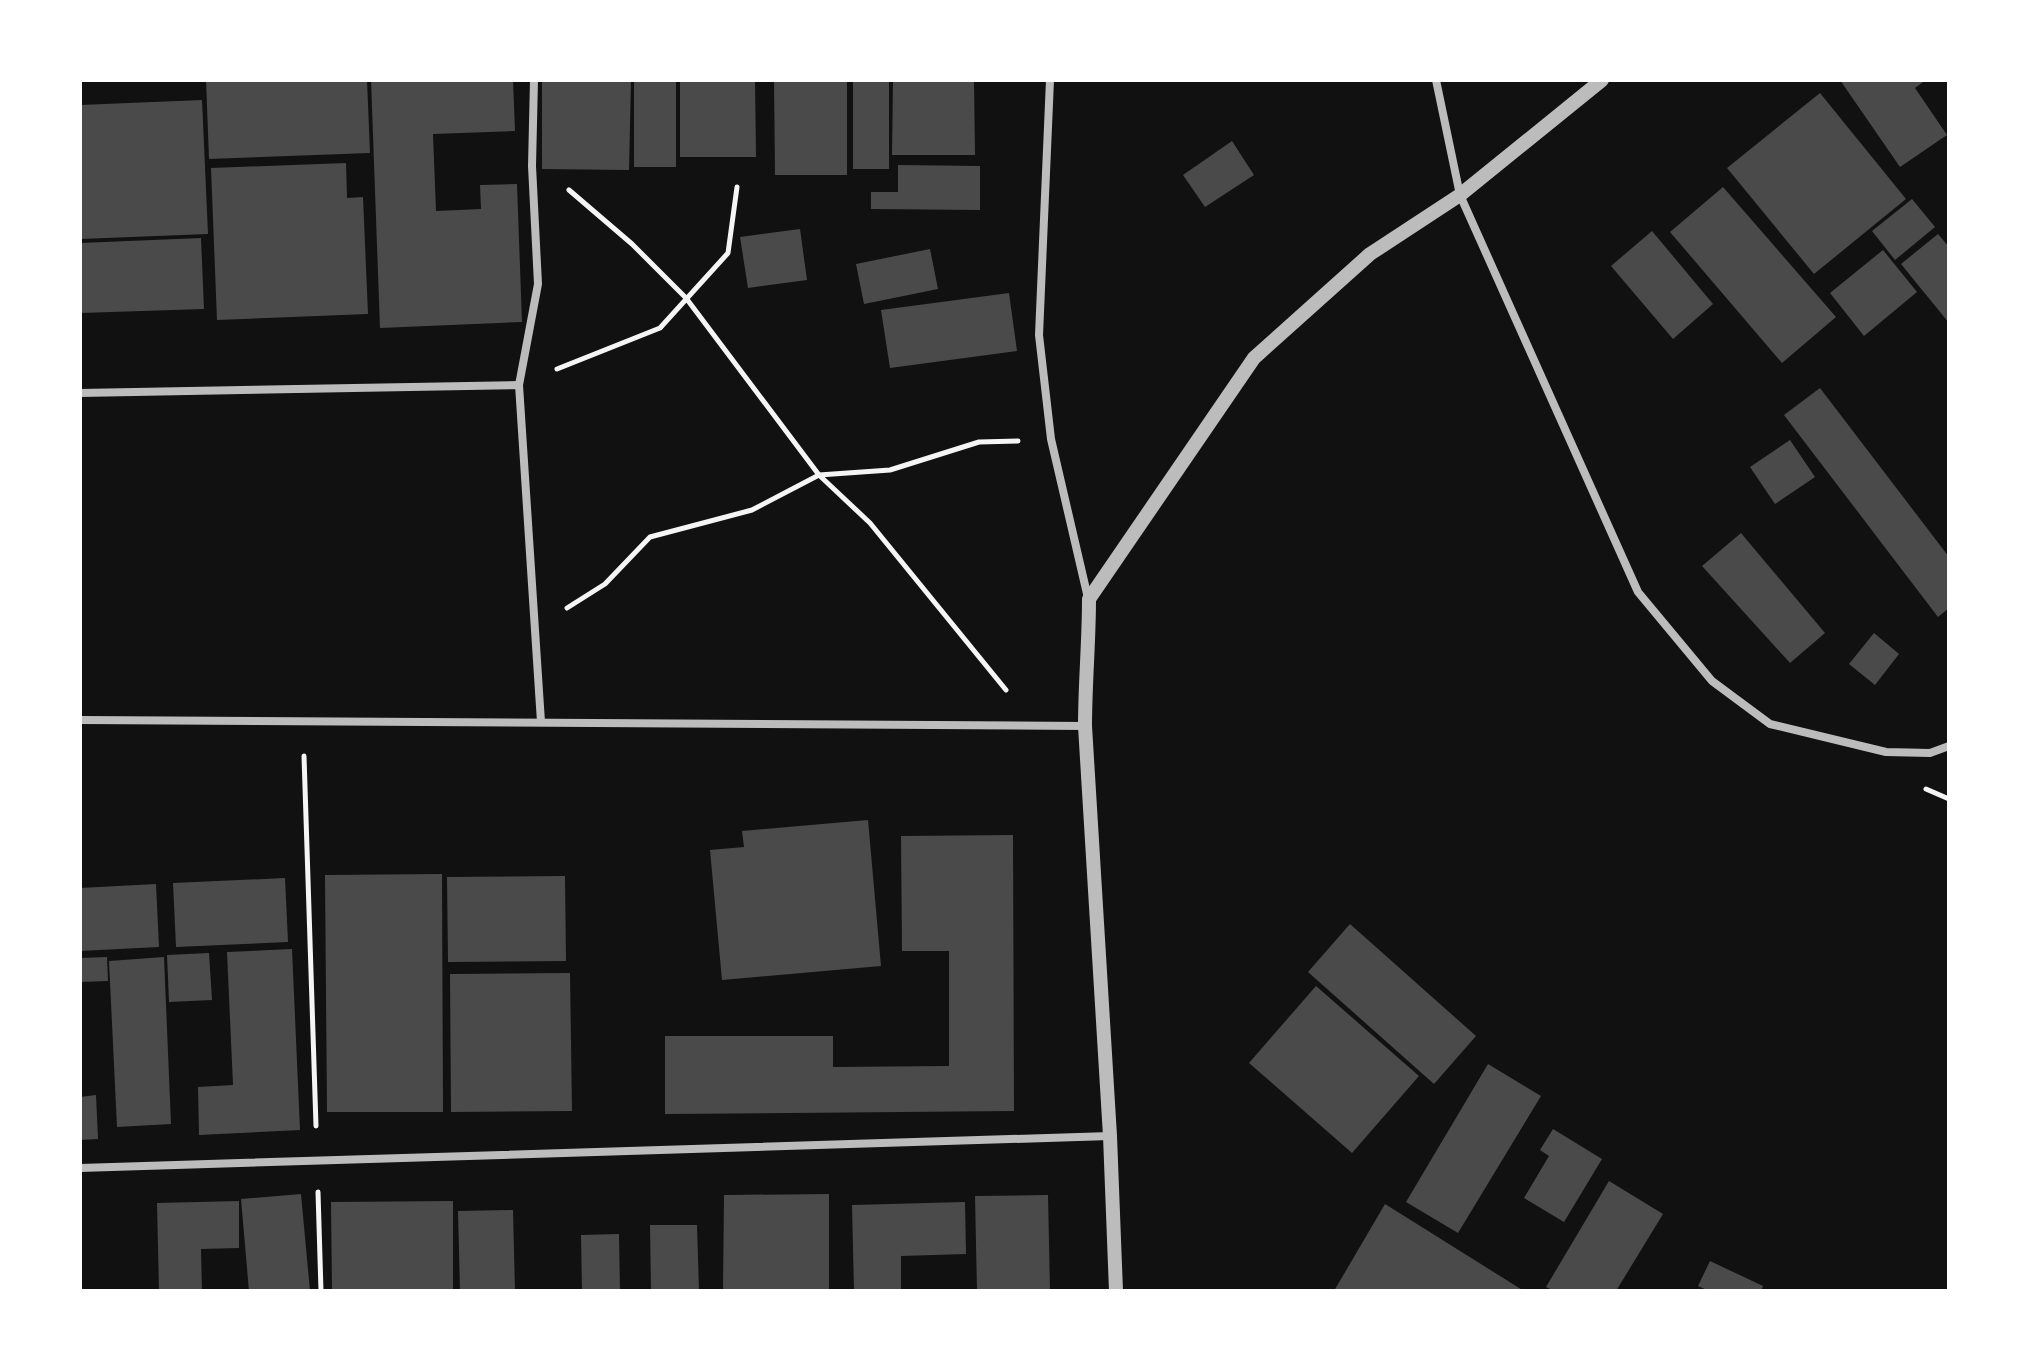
<svg xmlns="http://www.w3.org/2000/svg" width="2029" height="1371" viewBox="0 0 2029 1371" font-family="'IBM Plex Sans',sans-serif">
	<rect width="100%" height="100%" fill="#111"/>
	<g fill="#4a4a4a">
		<path d="M206 80H367L370 153 209 159Z"/>
		<path d="M371 80H513L515 131 433 134 436 211 481 209 480 185 517 184 522 322 380 328Z"/>
		<path d="M542 80H631L629 170 542 169Z"/>
		<rect x="634" y="80" width="42" height="87"/>
		<path d="M680 80H755L756 157H680Z"/>
		<path d="M774 80H847V175H775Z"/>
		<rect x="853" y="80" width="36" height="89"/>
		<path d="M893 80H974L975 155H892Z"/>
		<path d="M1840 80H1926L1915 88 1947 135 1900 167Z"/>
		<path d="M1820 93 1906 199 1814 274 1727 168Z"/>
		<path d="M202 100 208 234 80 239V105Z"/>
		<path d="M1232 141 1254 175 1205 207 1183 175Z"/>
		<path d="M346 163 347 198 363 197 368 314 217 320 211 168Z"/>
		<path d="M898 165 980 166V210L871 209V192H898Z"/>
		<path d="M1723 187 1836 317 1782 363 1670 232Z"/>
		<path d="M1912 199 1935 227 1895 260 1872 231Z"/>
		<path d="M800 229 807 280 748 288 740 237Z"/>
		<path d="M1652 231 1713 304 1673 339 1611 266Z"/>
		<path d="M1938 234 1949 247V323L1901 264Z"/>
		<path d="M201 238 204 309 80 313V243Z"/>
		<path d="M930 249 938 289 864 304 856 264Z"/>
		<path d="M1883 250 1917 292 1864 336 1830 293Z"/>
		<path d="M1009 293 1017 351 890 368 881 310Z"/>
		<path d="M1820 388 1949 557V608L1938 617 1784 415Z"/>
		<path d="M1790 440 1815 477 1775 504 1750 467Z"/>
		<path d="M1741 533 1825 633 1790 663 1702 566Z"/>
		<path d="M1874 633 1899 654 1875 685 1849 664Z"/>
		<path d="M868 820 881 966 722 980 710 850 744 847 742 831Z"/>
		<path d="M1013 835 1014 1111 665 1114V1036H833V1067L949 1066V951H902L901 836Z"/>
		<path d="M442 874 443 1112H327L325 875Z"/>
		<path d="M565 876 566 961 448 962 447 877Z"/>
		<path d="M285 878 288 942 176 947 173 883Z"/>
		<path d="M156 884 159 947 80 951V888Z"/>
		<path d="M1350 924 1476 1036 1434 1084 1308 972Z"/>
		<path d="M292 949 300 1130 199 1135 198 1087 233 1085 227 952Z"/>
		<path d="M209 953 212 1000 169 1002 167 955Z"/>
		<path d="M107 957 108 981 80 982V958Z"/>
		<path d="M164 957 171 1124 117 1127 109 961Z"/>
		<path d="M570 973 572 1111 451 1112 450 974Z"/>
		<path d="M1316 986 1419 1076 1352 1153 1249 1063Z"/>
		<path d="M1488 1064 1541 1096 1458 1233 1406 1202Z"/>
		<path d="M96 1095 98 1139 80 1140V1097Z"/>
		<path d="M1553 1129 1602 1159 1564 1222 1524 1198 1549 1156 1540 1150Z"/>
		<path d="M1609 1181 1663 1214 1616 1291H1554L1546 1287Z"/>
		<path d="M301 1194 310 1291H249L241 1199Z"/>
		<path d="M829 1194V1291H723L724 1195Z"/>
		<path d="M1048 1195 1050 1291H977L975 1196Z"/>
		<path d="M239 1201V1248L201 1249 202 1291H159L157 1203Z"/>
		<path d="M453 1201V1291H332L331 1202Z"/>
		<path d="M965 1202 966 1254 901 1256V1291H854L852 1205Z"/>
		<path d="M1385 1204 1524 1291H1334Z"/>
		<path d="M513 1210 515 1291H460L458 1211Z"/>
		<path d="M650 1225H697L699 1291H651Z"/>
		<path d="M619 1234 620 1291H582L581 1235Z"/>
		<path d="M1710 1261 1763 1286 1761 1291H1709L1698 1286Z"/>
	</g>
	<g fill="none" stroke-linecap="round" stroke-linejoin="round">
		<g stroke="#f5f5f5" stroke-width="5">
			<path d="M569 190 632 244 686 298 819 475 870 523 1006 690"/>
			<path d="M557 369 660 328 728 253 737 187"/>
			<path d="M567 608 605 584 650 537 752 510 819 475 890 470 979 442 1018 441"/>
			<path d="M304 756 316 1126"/>
			<path d="M1926 789 1949 799"/>
			<path d="M318 1192 321 1291"/>
		</g>
		<g stroke="#bcbcbc" stroke-width="8">
			<path d="M1050 80 1039 335 1051 439 1088 598"/>
			<path d="M1436 80 1460 195 1638 592 1712 681 1770 724 1886 752 1930 753 1949 746"/>
			<path d="M519 385 538 284 532 166 534 80"/>
			<path d="M80 393 519 385 541 722"/>
			<path d="M80 720 1085 726"/>
			<path d="M80 1168 1110 1136"/>
		</g>
		<path stroke="#bcbcbc" stroke-width="14" d="M1116 1291 1110 1136 1085 726C1085 684 1089 642 1089 599L1254 358 1370 254 1460 195 1602 80"/>
	</g>
	<rect width="2029" height="1371" fill="none" stroke="#ffffff" stroke-width="164"/>
</svg>
